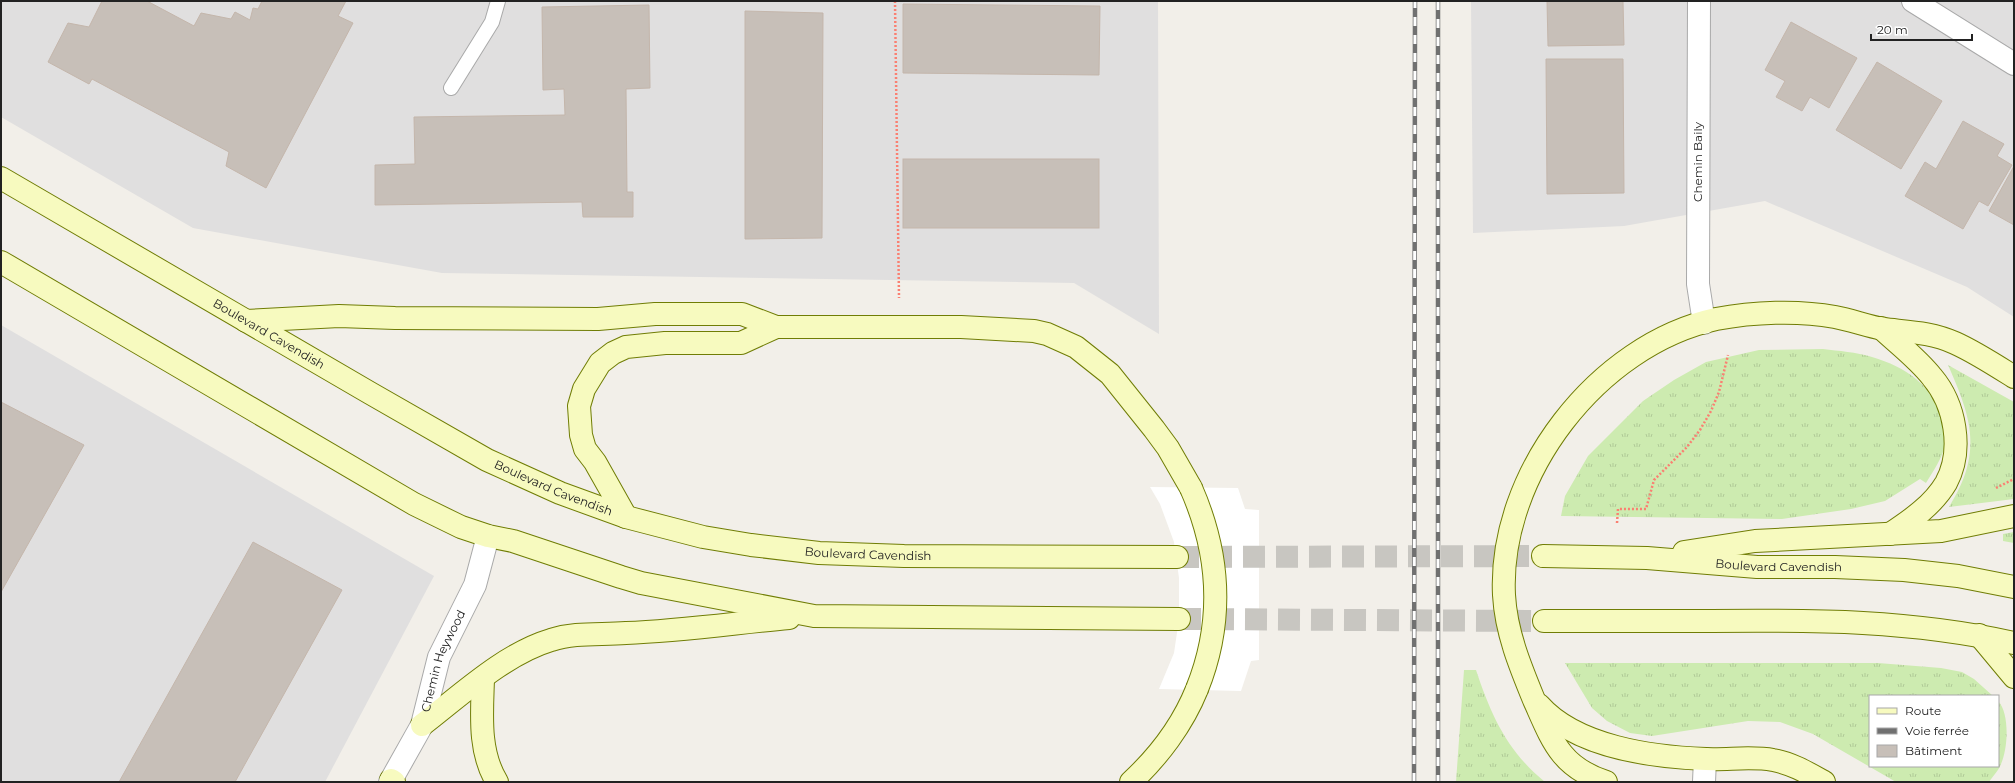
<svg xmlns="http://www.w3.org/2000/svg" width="2015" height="783" viewBox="0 0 2015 783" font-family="Montserrat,sans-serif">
	<defs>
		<pattern id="grass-tufts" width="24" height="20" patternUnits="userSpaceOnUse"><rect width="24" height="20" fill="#cdebb0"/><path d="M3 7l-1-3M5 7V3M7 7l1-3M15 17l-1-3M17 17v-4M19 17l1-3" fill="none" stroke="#b0c997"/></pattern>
	</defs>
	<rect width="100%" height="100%" fill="#f2efe9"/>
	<g fill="#e0dfdf">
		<path d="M1 1H1158L1159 334 1074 283 442 273 193 228 1 117Z"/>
		<path d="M1471 1H2014V317L1967 287 1765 201 1624 226 1473 233Z"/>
		<path d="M1 325 434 576 325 782H1Z"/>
	</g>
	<g fill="url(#grass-tufts)">
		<path d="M1823 349C1839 351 1856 352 1872 357 1906 367 1933 385 1942 421 1944 429 1946 437 1945 445 1942 459 1933 471 1926 483L1920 479 1885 501 1851 509 1782 519 1561 516 1565 496 1588 456 1643 401 1674 380 1706 362 1759 350Z"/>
		<path d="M1948 365 2014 402V499L1949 507C1983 453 1972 419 1948 365Z"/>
		<path d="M2014 532V543L2003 541V534Z"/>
		<path d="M1565 663H1878L1941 668 1962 672 1974 679 1993 696H1870V766H1998V701C2010 713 2008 749 2001 764 1999 770 1993 776 1989 782H1896L1813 734 1780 722 1748 721 1652 736 1630 733 1607 721 1592 708Z"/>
		<path d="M1464 670H1476C1491 715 1507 751 1545 782H1456Z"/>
	</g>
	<path fill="#fff" d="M1150 487 1238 488 1245 509 1259 510V660L1251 661 1241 691 1159 689 1174 653 1179 619V578L1174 542 1160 504Z"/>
	<g fill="#c7bfb8" stroke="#c4b6ab">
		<path d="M102 1H147L194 26 201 13 231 19 235 12 250 20 253 8 258 9 262 1H346L338 16 353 23 266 188 226 166 229 152 92 79 89 84 48 62 68 23 89 27Z"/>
		<path d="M1547 1H1623L1624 45 1548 46Z"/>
		<path d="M903 4 1100 6 1099 75 903 73Z"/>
		<path d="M649 5 650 88 626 89 627 192H633V217H583L582 202 375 205V165L415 164 414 117 565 115 564 89 543 90 542 7Z"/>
		<path d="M745 11 823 13 822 238 745 239Z"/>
		<path d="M1791 22 1857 58 1829 108 1810 97 1802 111 1776 97 1785 81 1765 70Z"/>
		<path d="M1546 59H1623L1624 193 1547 194Z"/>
		<path d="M1877 62 1942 101 1901 169 1836 130Z"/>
		<path d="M1963 121 2004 144 1997 156 2012 165 1988 206 1979 201 1963 229 1905 196 1925 162 1936 169Z"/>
		<rect x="903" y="159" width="196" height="69"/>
		<path d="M2014 166V225L1989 211Z"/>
		<path d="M1 402 84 445 1 592Z"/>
		<path d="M253 542 342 590 235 782H119Z"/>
	</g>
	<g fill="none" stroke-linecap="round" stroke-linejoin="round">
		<g stroke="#c8c6c1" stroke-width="22" stroke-dasharray="22 11" stroke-linecap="butt">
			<path d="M1177 557 1543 556"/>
			<path d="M1179 619 1544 621"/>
		</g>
		<g stroke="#a9a9a9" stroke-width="16">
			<path id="service" d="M451 88 492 22 498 1"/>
		</g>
		<g stroke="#a9a9a9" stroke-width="24">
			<g id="minor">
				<path d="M1699 1 1698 284 1704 323"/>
				<path d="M1913 1 2014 64"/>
				<path id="s1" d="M390 782 422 725 439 657 475 585 488 536"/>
				<path d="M1704 782 1705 759"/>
			</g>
		</g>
		<g stroke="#707d05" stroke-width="24">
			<g id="secondary">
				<path id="s2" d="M1 178 370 393 487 460 560 493 626 517 703 537 751 545 819 553 904 556 1177 557"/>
				<path d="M1 262 414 504 461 527 488 536 513 541 621 577 641 583 814 616 1179 619"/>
				<path d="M246 321 339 316 395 318 598 319 655 314H742L776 327H961L1034 331 1047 334 1076 347 1110 374 1154 429 1168 448 1191 488"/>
				<path d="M1881 328C1898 344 1918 359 1932 377 1955 404 1964 450 1946 483 1933 505 1911 520 1890 534"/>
				<path d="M626 517 595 462 585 449 581 435 579 406 584 389 600 363 613 353 626 347 665 343H741L776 327"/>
				<path d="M1684 552 1755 541 1941 531 2014 516"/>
				<path id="s3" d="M1543 556 1647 558 1757 567H1835L1904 570 1958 576 2014 587"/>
				<path d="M1544 621C1600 621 1655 621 1711 621 1816 620 1910 620 2014 643"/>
				<path d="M1979 635 2014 677"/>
				<path d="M483 679C482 713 478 751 497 782"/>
				<path d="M1539 705C1576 747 1652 757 1706 759 1728 760 1752 756 1773 760 1791 763 1808 773 1824 782"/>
				<path d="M422 725C460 696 504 654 551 640 575 632 600 635 626 633 680 631 735 623 789 618"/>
				<path d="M391 780 394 782"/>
				<path d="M1131 782C1158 757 1183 724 1197 689"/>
				<path d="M1606 782C1560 767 1552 740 1534 700 1520 666 1506 632 1504 595 1498 474 1598 345 1716 319 1753 312 1798 310 1835 317 1851 320 1867 326 1883 329 1908 332 1931 332 1955 343 1975 352 1995 365 2014 377"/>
			</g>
		</g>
		<g stroke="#fa8072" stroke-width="2.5" stroke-dasharray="2 2" stroke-linecap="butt">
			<path d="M895 1 899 298"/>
			<path d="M1996 488 2014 479"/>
			<path d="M1617 523 1618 509H1646L1654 480 1687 447 1700 430 1711 411 1719 392 1728 355"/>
		</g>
		<use href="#service" stroke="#fff" stroke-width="14"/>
		<use href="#minor" stroke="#fff" stroke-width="22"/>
		<use href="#secondary" stroke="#f7fabf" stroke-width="22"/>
		<g stroke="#707070" stroke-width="4.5">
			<g id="rail">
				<path d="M1438 1V782"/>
				<path d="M1414 782 1415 1"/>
			</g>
		</g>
		<use href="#rail" stroke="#fff" stroke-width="3" stroke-dasharray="9" stroke-linecap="butt"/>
		<g stroke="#707d05" stroke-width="24" stroke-linecap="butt">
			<path id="secondary-bridge" d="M1191 488C1220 554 1224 622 1197 689"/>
		</g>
		<use href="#secondary-bridge" stroke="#f7fabf" stroke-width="22"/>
	</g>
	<g text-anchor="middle" stroke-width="3" stroke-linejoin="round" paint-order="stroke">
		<g font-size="12" fill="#222" stroke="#fff">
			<text transform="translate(1698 162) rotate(-90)" y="4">Chemin Baily</text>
			<text dy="4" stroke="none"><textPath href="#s2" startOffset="310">Boulevard Cavendish</textPath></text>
			<text dy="4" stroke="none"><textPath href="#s2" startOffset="634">Boulevard Cavendish</textPath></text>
			<text dy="4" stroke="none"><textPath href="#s2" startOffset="958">Boulevard Cavendish</textPath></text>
			<text dy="4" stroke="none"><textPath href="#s3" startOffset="236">Boulevard Cavendish</textPath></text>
			<text dy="4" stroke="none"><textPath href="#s1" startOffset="133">Chemin Heywood</textPath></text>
		</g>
	</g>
	<rect width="2015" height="783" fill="none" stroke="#222222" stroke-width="4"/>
	<rect x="1869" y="695" width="130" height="72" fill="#ffffff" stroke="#a7a7a7"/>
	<rect x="1877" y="708" width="20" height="6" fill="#f7fabf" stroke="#a7a7a7"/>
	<text x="1905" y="715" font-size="12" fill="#222222">Route</text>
	<rect x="1877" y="728" width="20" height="6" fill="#707070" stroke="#a7a7a7"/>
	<text x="1905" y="735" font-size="12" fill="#222222">Voie ferrée</text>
	<rect x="1877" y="745" width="20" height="12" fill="#c7bfb8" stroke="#a7a7a7"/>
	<text x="1905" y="755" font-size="12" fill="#222222">Bâtiment</text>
	<path d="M1871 34v6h101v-6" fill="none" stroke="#222222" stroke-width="2"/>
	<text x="1877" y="34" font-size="12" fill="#222222" stroke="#ffffff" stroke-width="3" paint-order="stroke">20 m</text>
</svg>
